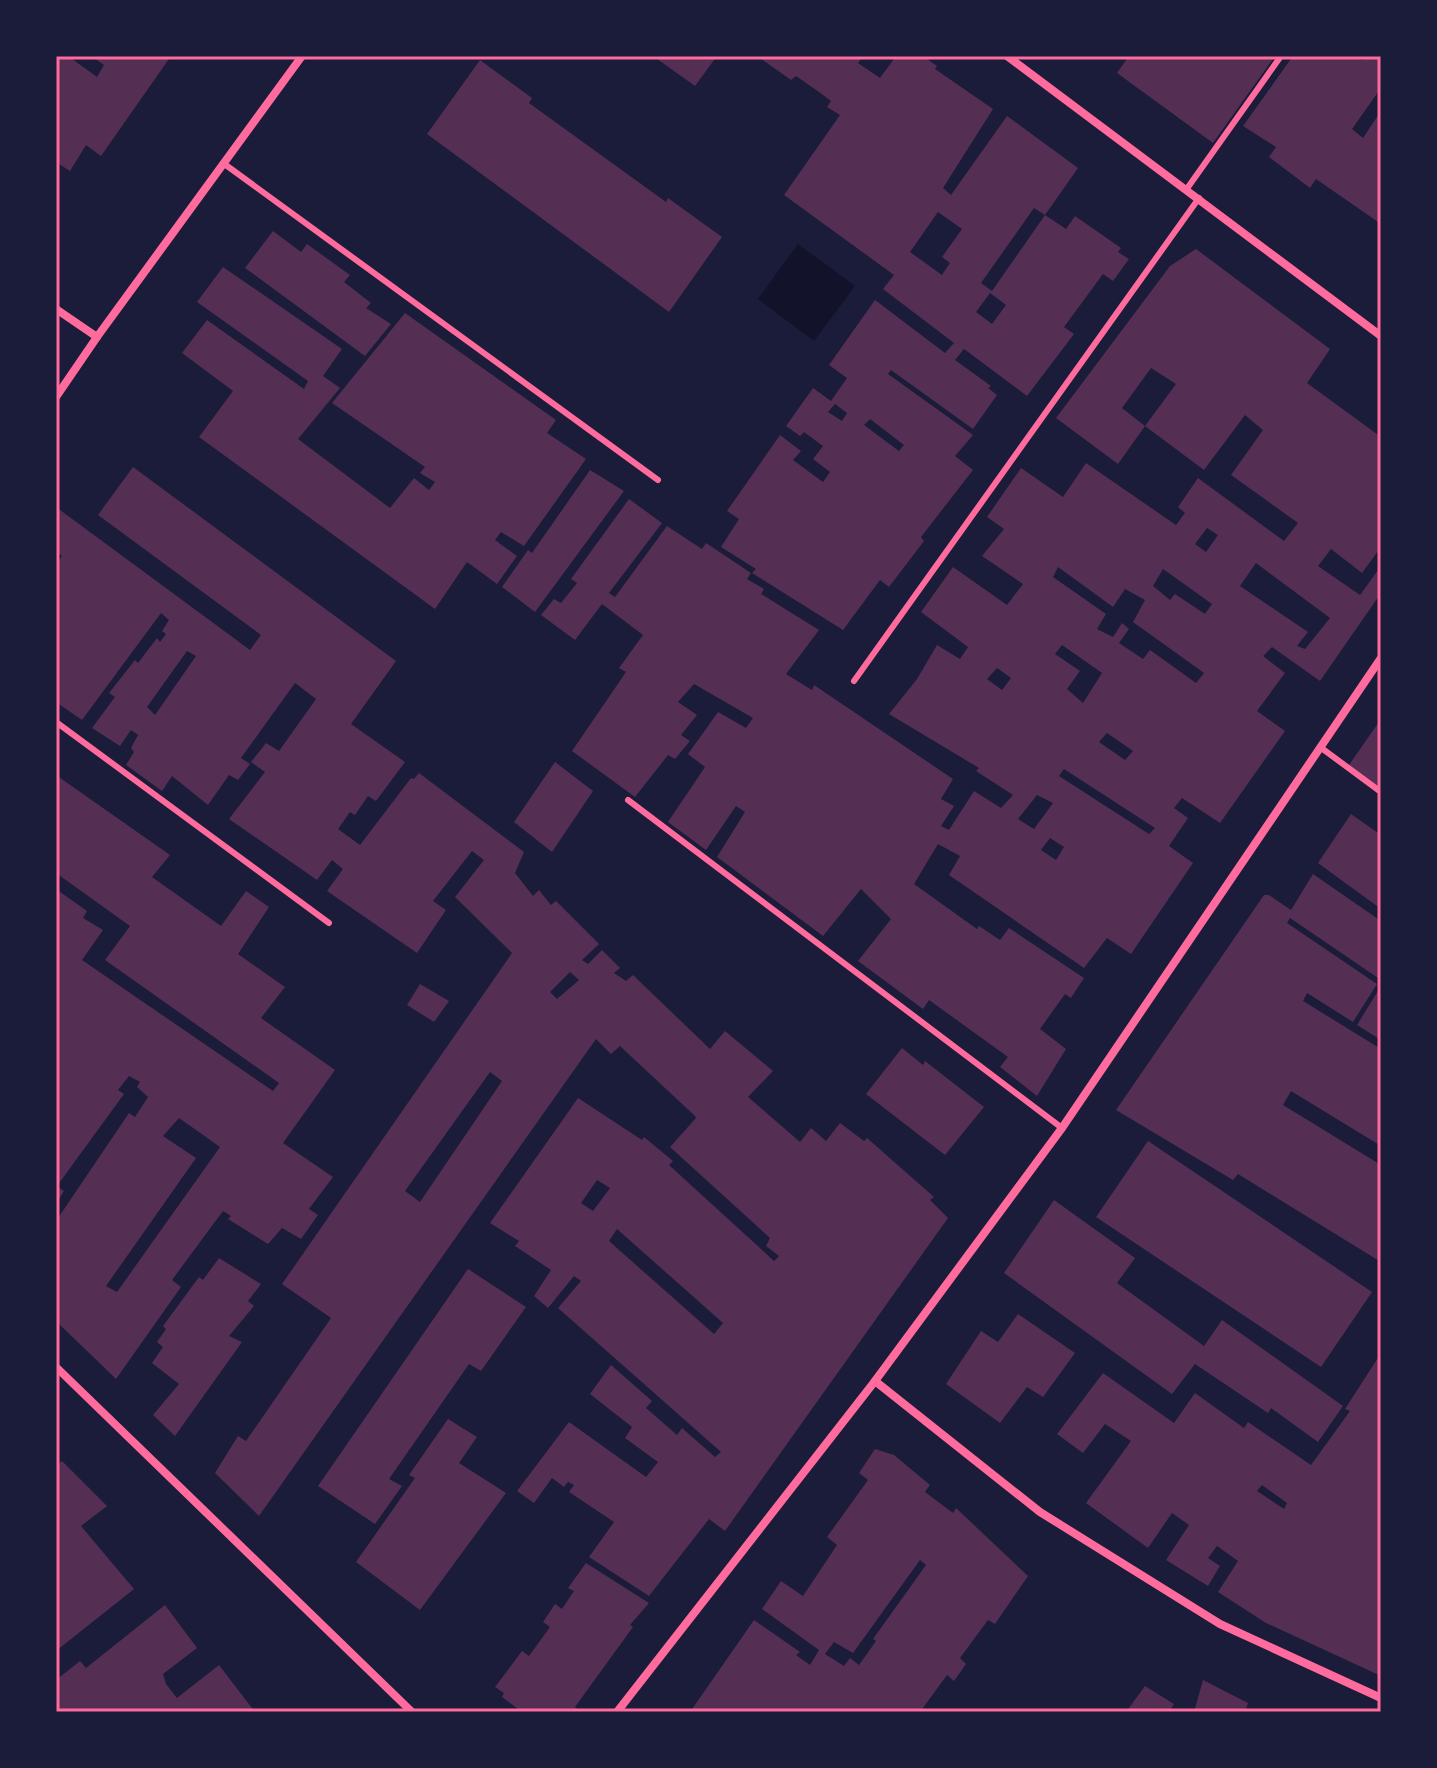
<svg xmlns="http://www.w3.org/2000/svg" width="1437" height="1768" viewBox="0 0 1437 1768" font-family="'Fira Sans',sans-serif">
	<rect width="100%" height="100%" fill="#1b1b3a"/>
	<path fill="#12122b" d="M798 244 855 286 814 341 758 299Z"/>
	<g fill="#542f53" fill-rule="evenodd">
		<path d="M56 56H68L97 77 104 65 91 56H171L101 156 86 145 70 171 56 162Z"/>
		<path d="M653 56H717L695 86Z"/>
		<path d="M757 56H863L858 63 880 78 896 56H923L937 66 935 69 993 109 943 188 951 195 1007 116 1078 168 1045 215 1066 229 1075 216 1121 248 1118 252 1129 259 1113 281 1103 274 1064 327 1074 334 1027 396 964 349 955 360 991 386 988 388 997 395 973 429 891 370 888 374 973 435 955 456 973 470 921 537 924 541 889 587 880 580 843 630 752 573 756 569 721 547 739 519 727 511 780 435 801 451 793 460 823 482 830 472 813 459 823 446 804 432 800 436 786 426 813 388 831 401 847 378 829 365 875 300 945 353 954 343 883 289 894 275 784 195 840 115 827 107 831 101 819 92 796 76 791 80ZM1034 208 1045 215 992 291 981 283ZM938 212 962 229 942 257 950 263 942 275 910 252ZM990 293 1006 305 992 324 976 312ZM835 404 847 413 842 421 828 412ZM870 419 904 445 899 451 864 425Z"/>
		<path d="M1129 56H1275L1213 143 1117 73Z"/>
		<path d="M1293 56H1356L1362 60 1366 56H1381V88L1352 129 1363 138 1381 111V224L1316 179 1310 188 1269 157 1276 147 1243 126Z"/>
		<path d="M480 60 532 98 529 103 666 202 668 198 722 237 669 312 427 134Z"/>
		<path d="M273 231 301 252 307 244 350 275 344 282 371 303 366 308 391 324 365 356 245 268Z"/>
		<path d="M1196 249 1330 349 1307 383 1381 437V547L1362 573 1331 549 1318 566 1360 595 1381 566V593L1320 681 1272 647 1263 656 1285 673 1257 711 1285 731 1220 823 1182 798 1174 808 1188 818 1169 846 1193 863 1131 954 1107 938 1084 968 949 875 960 856 938 844 914 884 977 929 979 926 1000 940 1009 928 1084 978 1071 998 1065 994 1040 1029 1066 1049 1037 1096 1000 1067 1008 1057 929 1000 923 1009 858 961 891 919 861 889 823 936 717 857 745 812 736 806 706 850 668 822 705 767 688 754 718 712 746 728 753 718 694 684 678 702 697 715 681 735 690 741 675 759 668 755 635 797 572 751 626 672 619 668 643 635 602 604 575 640 541 615 554 599 561 603 577 583 571 579 629 499 662 523 609 593 615 597 667 526 702 549 706 543 751 573 747 579 764 589 761 594 819 630 786 674 812 690 814 685 953 779 941 799 954 806 941 826 949 830 974 791 1001 808 1013 795 976 771 979 768 889 714 917 679 937 645 960 659 968 647 921 612 953 567 1007 605 1023 584 982 556 1004 529 987 517 1021 468 1063 497 1086 463 1176 525 1185 513 1178 507 1198 478 1284 541 1298 523 1231 475 1263 430 1245 415 1204 470 1145 426 1176 384 1151 368 1122 408 1145 426 1118 464 1056 418 1170 266ZM1207 528 1218 535 1206 552 1195 544ZM1256 563 1330 618 1305 649 1297 646 1308 632 1240 586ZM1058 567 1113 607 1125 589 1145 600 1133 622 1204 673 1196 683 1150 650 1143 659 1119 643 1129 629 1122 623 1113 637 1097 629 1106 614 1053 577ZM1163 569 1212 604 1205 614 1175 594 1170 600 1153 586ZM1062 645 1102 673 1083 703 1067 689 1080 671 1055 654ZM997 668 1011 678 1002 690 987 679ZM1107 733 1133 751 1125 760 1099 742ZM1064 769 1155 828 1149 834 1059 776ZM1037 795 1053 803 1034 829 1018 819ZM1050 838 1064 847 1056 860 1041 850Z"/>
		<path d="M223 267 342 349 323 376 340 388 298 439 390 508 414 478 429 490 435 482 420 473 425 467 332 403 405 313 556 420 547 433 586 459 524 546 501 532 495 540 517 556 497 584 467 562 435 609 199 437 233 391 182 353 207 320 304 389 308 381 197 302Z"/>
		<path d="M133 467 396 661 351 724 405 762 376 801 368 796 355 815 350 812 338 829 360 845 411 778 414 779 419 773 524 852 515 873 533 896 539 890 551 905 556 901 599 944 582 960 588 964 602 950 620 968 614 973 626 981 633 975 710 1049 725 1031 773 1071 748 1097 800 1142 811 1128 826 1141 840 1123 864 1141 867 1138 934 1197 930 1200 948 1218 725 1531 709 1519 649 1596 589 1557 614 1522 569 1492 574 1485 568 1482 564 1487 552 1478 534 1503 517 1491 569 1422 646 1477 658 1462 625 1438 632 1427 590 1394 611 1365 652 1401 646 1408 677 1435 682 1428 715 1457 721 1452 558 1308 581 1281 574 1276 548 1308 534 1296 551 1270 515 1246 519 1241 490 1223 578 1098 642 1140 644 1137 673 1161 669 1165 774 1261 779 1256 766 1246 770 1238 670 1147 696 1118 695 1116 620 1046 611 1054 596 1039 259 1516 215 1473 238 1436 246 1441 331 1318 282 1284 512 953 455 897 484 860 472 851 433 901 446 910 417 953 327 891 343 869 332 860 317 880 229 819 265 772 251 762 266 743 279 751 316 699 295 683 241 758 250 764 238 780 229 775 208 805 172 776 162 791 126 765 134 752 131 748 138 735 131 730 120 746 92 728 115 697 109 693 135 660 138 663 157 638 160 642 166 634 162 631 169 620 161 613 82 720 56 702V565L62 556 56 551V507L250 650 261 635 98 515ZM187 651 196 656 155 715 147 707ZM570 972 579 980 557 999 550 992ZM490 1072 502 1081 420 1202 405 1191ZM597 1180 610 1188 593 1211 581 1203ZM617 1229 723 1323 714 1334 609 1241Z"/>
		<path d="M590 470 624 491 535 612 502 587 528 550 532 553Z"/>
		<path d="M1381 719V789L1349 765Z"/>
		<path d="M555 762 593 791 552 852 514 822Z"/>
		<path d="M56 775 170 855 152 877 221 926 246 891 269 907 238 954 285 987 261 1018 335 1070 283 1143 333 1177 309 1209 318 1215 301 1239 282 1228 268 1244 228 1219 231 1216 223 1211 172 1280 181 1287 116 1379 56 1321V1221L129 1113 135 1117 148 1097 137 1087 140 1082 129 1076 118 1090 124 1094 57 1186 64 1191 56 1204V889L87 911 83 918 103 930 82 960 273 1091 279 1083 105 960 130 926 56 873ZM179 1118 220 1147 117 1292 106 1286 196 1158 163 1136Z"/>
		<path d="M1351 814 1381 835V909L1318 863Z"/>
		<path d="M1313 874 1381 921V980L1290 918 1287 923 1377 984 1353 1022 1307 993 1303 1001 1381 1049V1146L1291 1091 1283 1105 1381 1165V1262L1238 1174 1233 1180 1116 1110 1264 895H1269L1291 910Z"/>
		<path d="M420 984 449 1001 434 1022 407 1005Z"/>
		<path d="M1381 986V1040L1357 1025Z"/>
		<path d="M902 1048 923 1065 925 1061 984 1107 945 1155 866 1094Z"/>
		<path d="M1148 1141 1372 1292 1321 1367 1096 1217Z"/>
		<path d="M1054 1200 1135 1258 1117 1283 1204 1346 1222 1320 1343 1406 1318 1442 1271 1408 1268 1413 1195 1364 1172 1394 1004 1273Z"/>
		<path d="M219 1258 261 1284 248 1301 254 1306 229 1336 242 1342 175 1436 153 1415 179 1384 152 1363 163 1347 157 1342 166 1329 163 1326 199 1277 203 1280Z"/>
		<path d="M468 1269 526 1307 481 1371 469 1364 389 1479 402 1486 375 1524 318 1486Z"/>
		<path d="M1018 1314 1075 1353 1043 1397 1027 1387 1000 1423 946 1384 981 1331 998 1342Z"/>
		<path d="M1381 1353V1544L1378 1549 1381 1551V1676L1266 1623 1218 1592 1238 1561 1217 1546 1208 1558 1220 1566 1208 1586 1166 1560 1189 1525 1172 1513 1148 1548 1086 1503 1131 1441 1105 1424 1083 1453 1057 1434 1103 1373 1174 1423 1195 1393 1244 1428 1248 1422 1311 1465 1350 1411 1345 1409ZM1262 1485 1287 1503 1284 1509 1257 1491Z"/>
		<path d="M448 1419 477 1437 459 1463 506 1493 420 1610 356 1562 415 1478 409 1475Z"/>
		<path d="M875 1449 894 1455 930 1485 925 1492 953 1513 956 1508 1028 1576 995 1624 988 1620 960 1658 966 1664 954 1681 947 1675 920 1712H690L754 1620 800 1652 796 1655 810 1665 819 1650 762 1609 781 1581 803 1596 837 1545 827 1537 868 1480 859 1473ZM920 1560 926 1565 873 1639 876 1641 859 1665 850 1658 844 1666 825 1654 834 1642 853 1653Z"/>
		<path d="M62 1461 107 1506 81 1526 134 1589 56 1651V1584L58 1582 56 1580V1466Z"/>
		<path d="M586 1563 649 1603 630 1625 633 1627 575 1707 581 1712H522L502 1697 504 1693 495 1687 522 1651 529 1656 550 1627 543 1622 555 1604 562 1609 574 1591 568 1588Z"/>
		<path d="M165 1605 197 1648 163 1674 166 1684 177 1698 219 1665 255 1712H56V1680L80 1661 86 1668Z"/>
		<path d="M1203 1680 1248 1703 1245 1712H1194Z"/>
		<path d="M1145 1686 1174 1704 1169 1712H1126Z"/>
	</g>
	<g fill="none" stroke-linecap="round" stroke-linejoin="round">
		<g stroke="#ff6b9d" stroke-width="6">
			<path d="M223 163 658 480"/>
			<path d="M1186 190 1281 56"/>
			<path d="M854 681 1199 198"/>
			<path d="M56 722 329 923"/>
			<path d="M1320 747 1381 792"/>
			<path d="M628 800 1062 1128"/>
		</g>
		<g stroke="#ff6b9d" stroke-width="8">
			<path d="M1007 56 1381 336"/>
			<path d="M56 309 97 337"/>
			<path d="M56 397 97 337 302 56"/>
			<path d="M56 1367 412 1712"/>
			<path d="M875 1381 1040 1512 1220 1624 1381 1698"/>
			<path d="M617 1712 875 1381 1062 1128 1381 658"/>
		</g>
	</g>
	<rect width="1437" height="1768" fill="none" stroke="#1b1b3a" stroke-width="116"/>
	<rect x="58" y="58" width="1321" height="1652" fill="none" stroke="#ff6b9d" stroke-width="3"/>
</svg>
